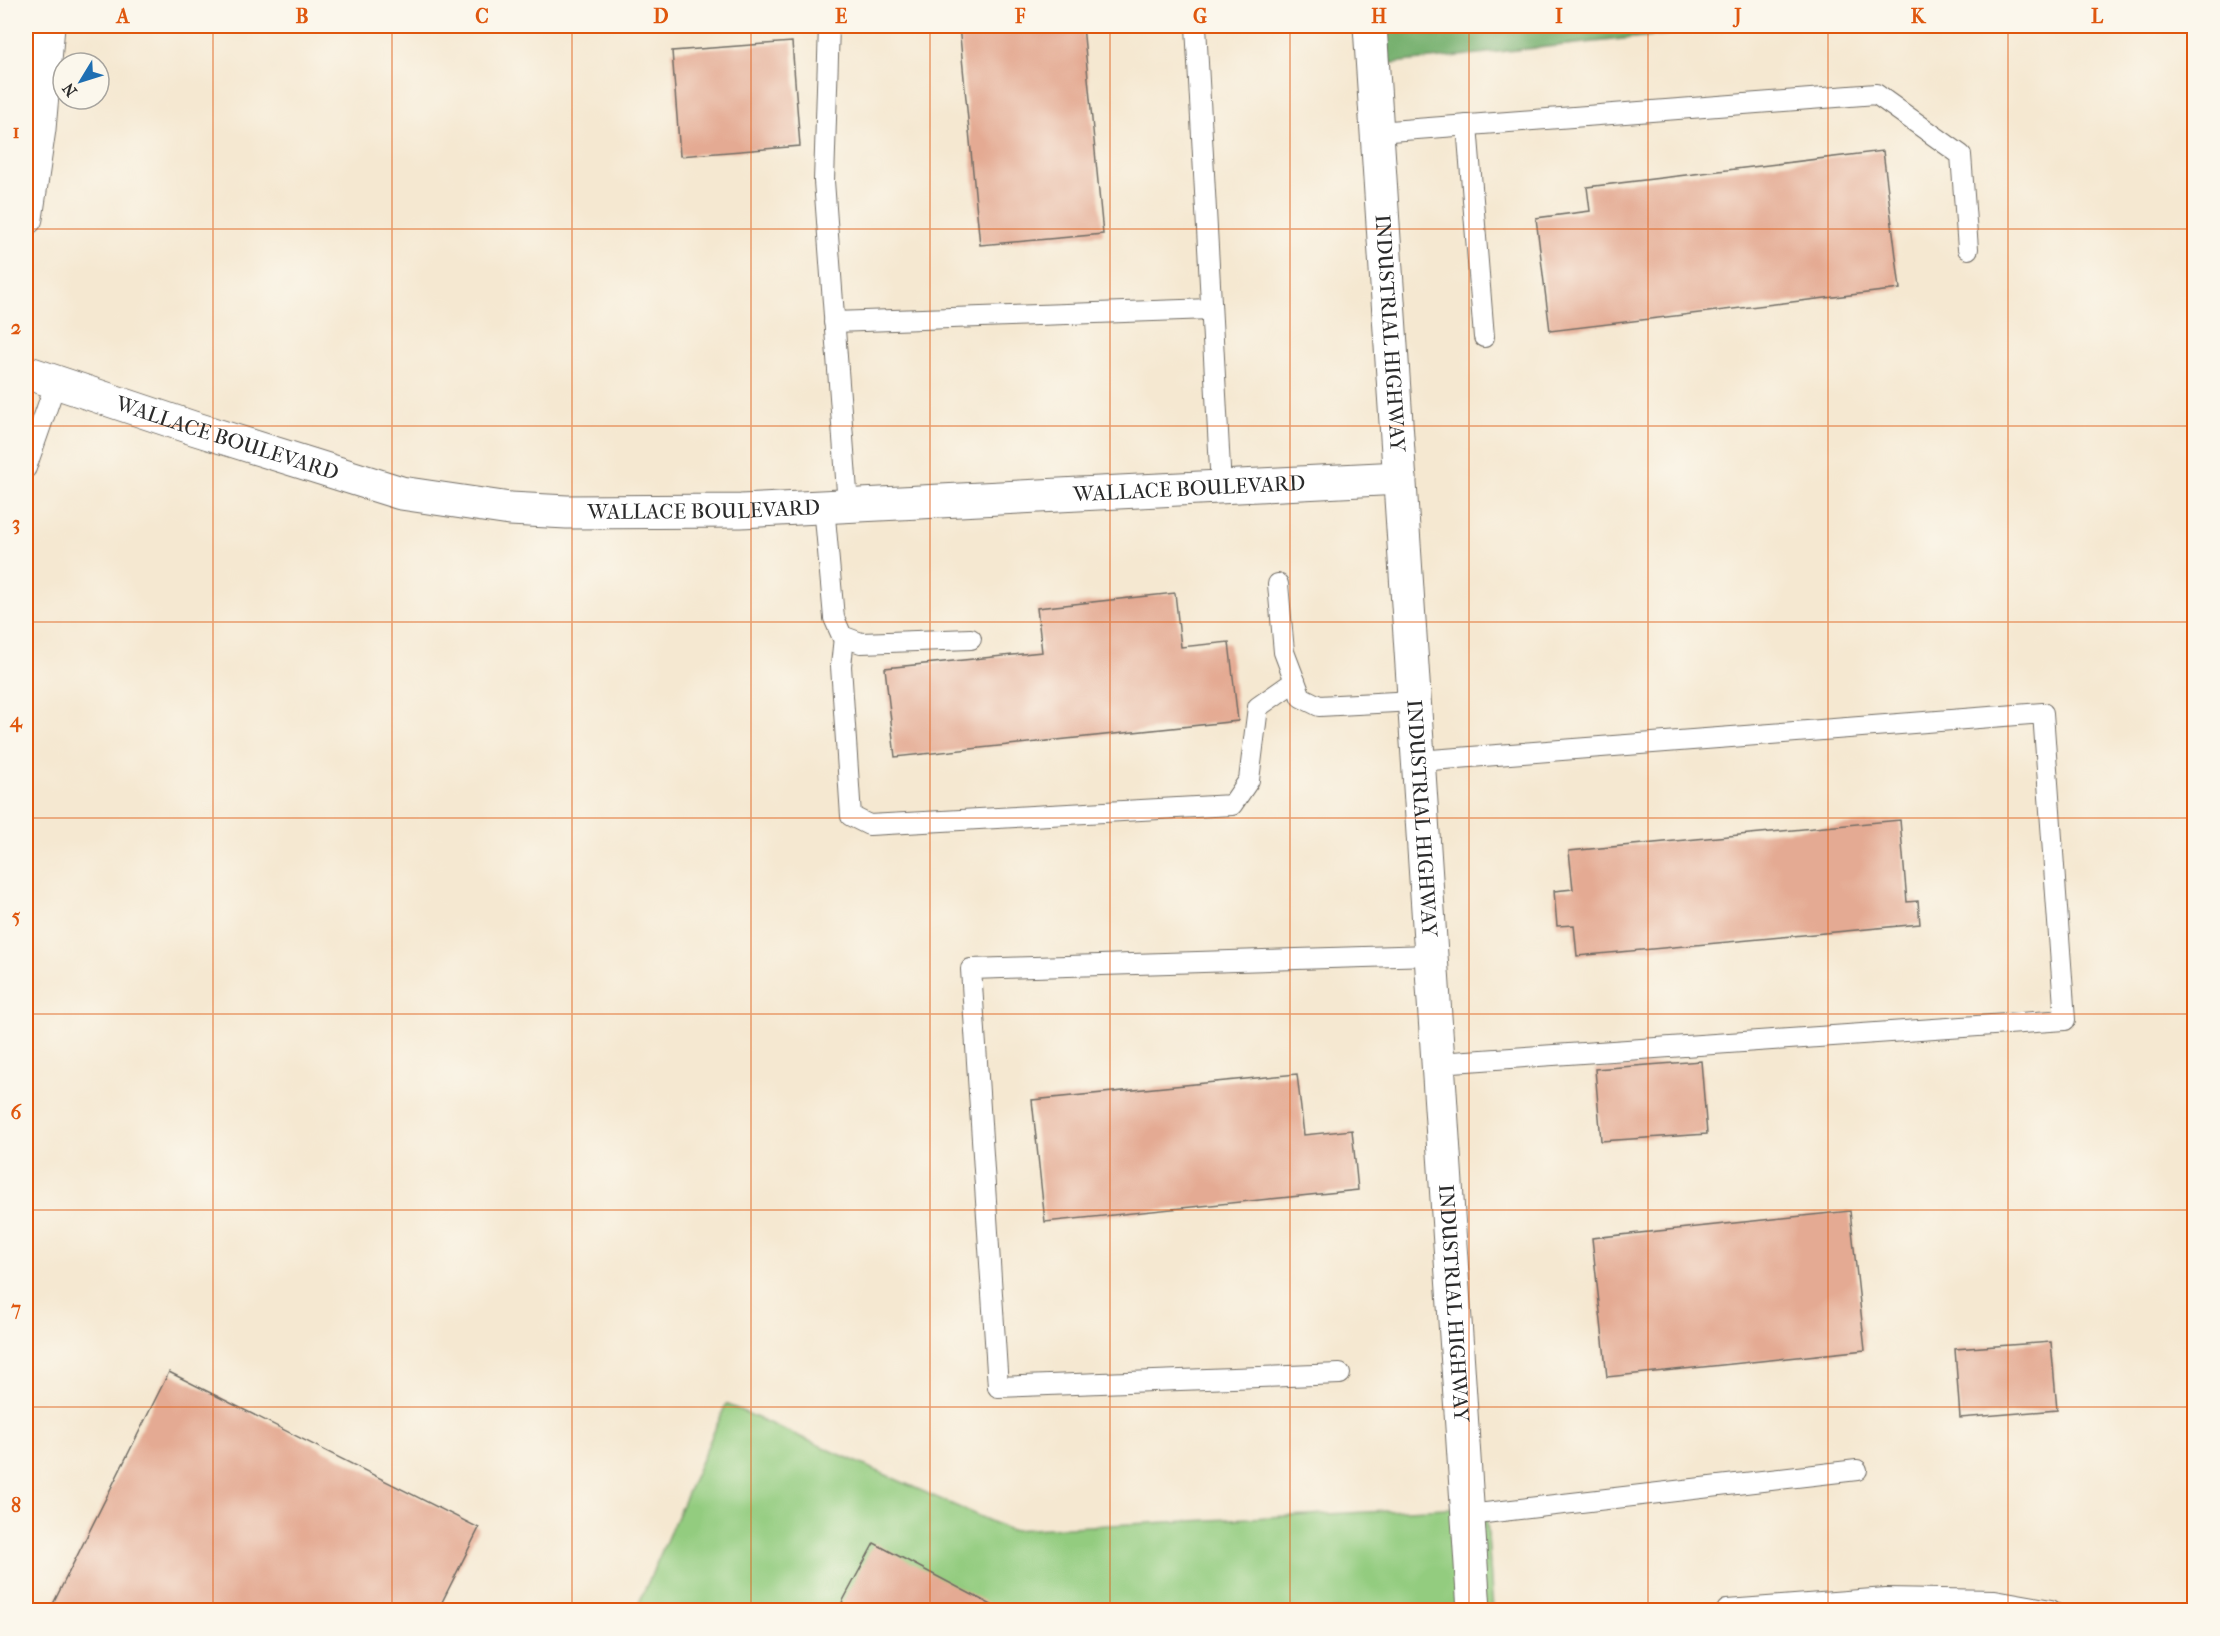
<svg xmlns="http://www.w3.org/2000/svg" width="2220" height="1636" viewBox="0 0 2220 1636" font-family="'IM FELL French Canon',serif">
	<rect width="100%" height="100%" fill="#fbf7ec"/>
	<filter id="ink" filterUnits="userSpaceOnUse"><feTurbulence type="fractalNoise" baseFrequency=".0167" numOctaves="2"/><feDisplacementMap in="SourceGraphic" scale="12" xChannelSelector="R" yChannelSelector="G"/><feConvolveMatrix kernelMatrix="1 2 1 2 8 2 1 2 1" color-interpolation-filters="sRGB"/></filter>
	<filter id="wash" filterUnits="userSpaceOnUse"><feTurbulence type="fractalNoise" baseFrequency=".008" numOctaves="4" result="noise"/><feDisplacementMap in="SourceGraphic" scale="24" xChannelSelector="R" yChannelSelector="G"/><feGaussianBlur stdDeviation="1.35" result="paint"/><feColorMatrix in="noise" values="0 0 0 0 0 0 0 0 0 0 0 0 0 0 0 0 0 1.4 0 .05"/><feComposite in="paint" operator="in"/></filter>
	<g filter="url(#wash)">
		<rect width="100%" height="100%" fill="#f5e8d1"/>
		<path fill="#93cc7f" stroke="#5f7c55" stroke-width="1.5" d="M726 1404 1010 1530 1486 1506 1493 1610H636Z"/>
		<path fill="#76b06e" stroke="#506e4c" stroke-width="1.5" d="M1382 26H1747L1384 64Z"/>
		<g id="blocks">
			<g fill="#e4aa93">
				<path d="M959 26H1083L1103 234 980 245Z"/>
				<path d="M792 42 800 146 680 156 672 51Z"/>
				<path d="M1883 151 1900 289 1550 331 1536 218 1590 211 1587 187Z"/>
				<path d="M1175 593 1181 647 1229 642 1238 721 895 757 885 668 1042 652 1037 608Z"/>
				<path d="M1900 820 1907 902 1918 901 1920 924 1577 956 1574 925 1557 926 1554 891 1573 889 1569 851Z"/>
				<path d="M1701 1061 1707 1134 1601 1141 1595 1069Z"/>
				<path d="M1297 1074 1304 1135 1352 1130 1358 1190 1045 1222 1032 1100Z"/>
				<path d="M1850 1211 1865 1350 1607 1377 1592 1238Z"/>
				<path d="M2051 1342 2057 1410 1960 1418 1955 1349Z"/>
				<path d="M169 1372 479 1528 438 1610H50Z"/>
				<path d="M874 1543 1001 1610H838Z"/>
			</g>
		</g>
	</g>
	<g filter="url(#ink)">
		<use href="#blocks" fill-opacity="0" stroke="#726d65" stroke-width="1.5"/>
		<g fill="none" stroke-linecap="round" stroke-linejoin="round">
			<g stroke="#726d65" stroke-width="22">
				<g id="lane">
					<path d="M829 26 824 181 848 505"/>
					<path d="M1196 26 1221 487"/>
					<path d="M1467 125 1484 337"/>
					<path d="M1377 132 1876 94 1961 155 1968 249"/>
					<path d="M834 322 1211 309"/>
					<path d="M26 468 56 382"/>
					<path d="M824 506 834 618 842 636 861 643 971 639"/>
					<path d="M1278 584 1284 652 1301 697 1319 706 1414 701"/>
					<path d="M844 637 841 666 851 816 869 825 1232 805 1249 780 1258 707 1295 681"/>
					<path d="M1418 761 2043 713 2065 1020 1438 1063"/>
					<path d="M1340 1374 998 1387 971 969 1431 955"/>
					<path d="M1468 1515 1857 1470"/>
					<path d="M1727 1610 1886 1598 1995 1600 2051 1610"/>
				</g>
			</g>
			<g stroke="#726d65" stroke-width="35">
				<g id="street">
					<path id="s1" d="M1370 26 1474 1610"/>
					<path d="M26 218 39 129 48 26"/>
					<path id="s2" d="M26 372 193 428 401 493 510 509 567 512 741 511 1400 478"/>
				</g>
			</g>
			<use href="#lane" stroke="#fff" stroke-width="20"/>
			<use href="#street" stroke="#fff" stroke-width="33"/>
		</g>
	</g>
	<path fill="none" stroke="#df570e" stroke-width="1.5" stroke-opacity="0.55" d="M213 26V1610M392 26V1610M572 26V1610M751 26V1610M930 26V1610M1110 26V1610M1290 26V1610M1469 26V1610M1648 26V1610M1828 26V1610M2008 26V1610M26 229H2194M26 426H2194M26 622H2194M26 818H2194M26 1014H2194M26 1210H2194M26 1407H2194"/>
	<g text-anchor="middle" stroke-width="4.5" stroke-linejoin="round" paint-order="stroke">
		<g font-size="21" fill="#2b2b2b" stroke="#fbf7ec">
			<text dy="7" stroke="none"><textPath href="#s1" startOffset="308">INDUSTRIAL HIGHWAY</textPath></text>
			<text dy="7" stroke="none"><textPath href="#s2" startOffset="212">WALLACE BOULEVARD</textPath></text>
			<text dy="7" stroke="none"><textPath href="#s2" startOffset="1184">WALLACE BOULEVARD</textPath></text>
			<text dy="7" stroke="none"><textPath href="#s2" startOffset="698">WALLACE BOULEVARD</textPath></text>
			<text dy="7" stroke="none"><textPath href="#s1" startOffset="794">INDUSTRIAL HIGHWAY</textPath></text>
			<text dy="7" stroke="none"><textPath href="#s1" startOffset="1280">INDUSTRIAL HIGHWAY</textPath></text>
		</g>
	</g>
	<rect width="2220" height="1636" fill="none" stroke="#fbf7ec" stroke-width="66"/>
	<g transform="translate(81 81) rotate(232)"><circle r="28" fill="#fbf7ec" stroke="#a8a59f" stroke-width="1.5"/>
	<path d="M0-4.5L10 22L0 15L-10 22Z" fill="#1f6fb2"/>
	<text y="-9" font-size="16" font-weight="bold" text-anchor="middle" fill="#2b2b2b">N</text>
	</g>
	<rect x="33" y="33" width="2154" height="1570" fill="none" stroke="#df570e" stroke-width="2"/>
	<g font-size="20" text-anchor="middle" font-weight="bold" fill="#df570e">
		<text x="123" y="23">A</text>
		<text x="302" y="23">B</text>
		<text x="482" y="23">C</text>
		<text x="661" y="23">D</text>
		<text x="841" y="23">E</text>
		<text x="1020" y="23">F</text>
		<text x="1200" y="23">G</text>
		<text x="1379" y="23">H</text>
		<text x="1559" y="23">I</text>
		<text x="1738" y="23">J</text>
		<text x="1918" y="23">K</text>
		<text x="2097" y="23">L</text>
		<text x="16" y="138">1</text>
		<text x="16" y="334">2</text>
		<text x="16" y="530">3</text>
		<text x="16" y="727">4</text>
		<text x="16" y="923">5</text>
		<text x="16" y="1119">6</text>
		<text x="16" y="1315">7</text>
		<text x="16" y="1512">8</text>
	</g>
</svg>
